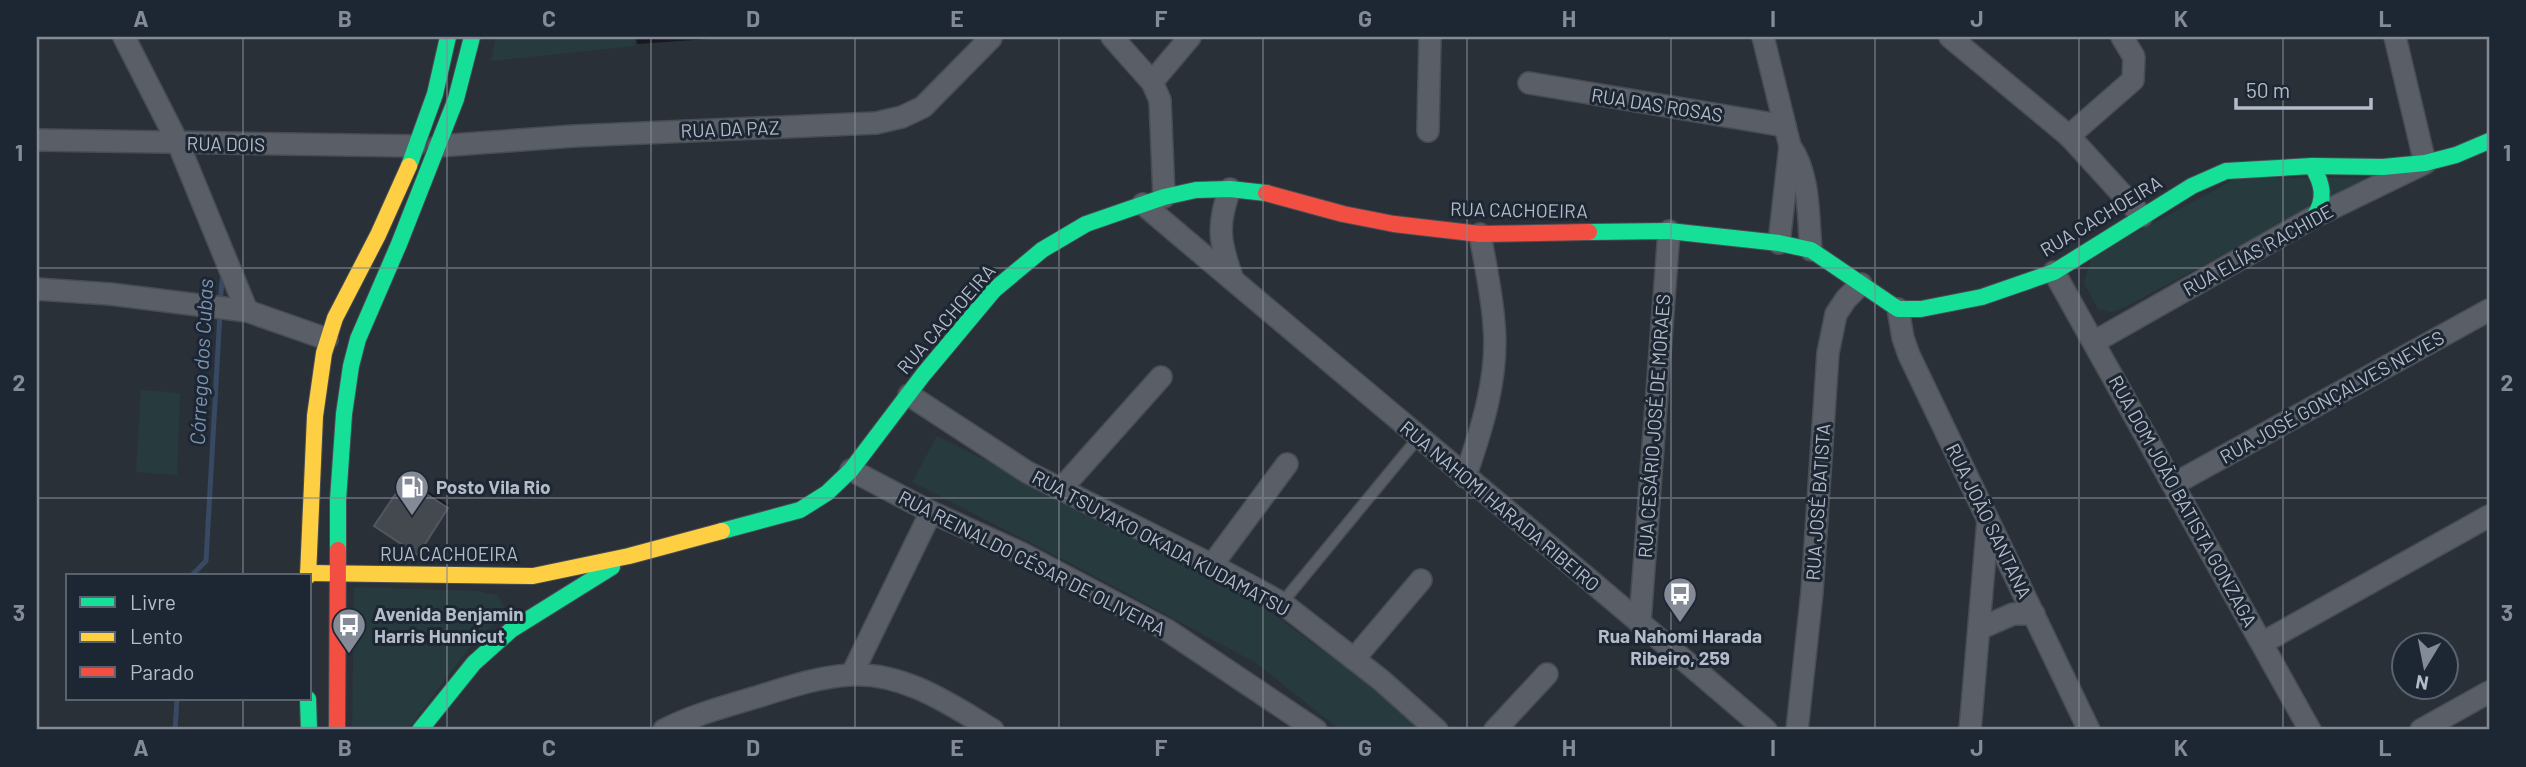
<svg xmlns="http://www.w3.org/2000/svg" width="2526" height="767" viewBox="0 0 2526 767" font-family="Barlow,sans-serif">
	<rect width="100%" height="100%" fill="#2a3038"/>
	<g fill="#273a3e">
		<path d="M496 37H635V46L491 61Z"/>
		<path d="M2237 178H2367L2125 307 2111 312 2098 309 2084 283 2092 256Z"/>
		<path d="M141 390 180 393 177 475 136 472Z"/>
		<path d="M937 436 1223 577 1364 681 1421 730H1340L1256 663 1070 563 912 482Z"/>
		<path d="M354 587 477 591 498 595 504 608 499 620 476 639 407 730H352Z"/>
	</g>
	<g fill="#0007">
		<path d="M636 37H738L637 44Z"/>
		<path d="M409 479 449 505 420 550 407 481Z"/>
	</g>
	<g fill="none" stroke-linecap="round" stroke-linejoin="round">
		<g stroke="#384963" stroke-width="5">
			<path d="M220 303 223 271"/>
			<path d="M191 576 206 561 220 313"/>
			<path d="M175 730 177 699"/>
		</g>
	</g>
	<path fill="#444950" stroke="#52575f" stroke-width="2" d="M405 480 448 508 418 555 374 526Z"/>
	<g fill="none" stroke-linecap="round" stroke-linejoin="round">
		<g stroke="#484c53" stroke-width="13">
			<path id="lane" d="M1282 603 1418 438"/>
		</g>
		<g stroke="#484c53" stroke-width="24">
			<g id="street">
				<path d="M124 37 178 143 247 311"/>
				<path d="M1112 37 1152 82 1160 100 1164 197"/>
				<path d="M1763 37 1790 146C1810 174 1808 216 1811 250"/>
				<path d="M1950 37 2069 136 2142 216"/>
				<path d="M1152 82 1190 37"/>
				<path d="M1529 83 1785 126"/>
				<path d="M1428 131 1430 37"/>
				<path d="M2069 136 2133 80 2134 57 2122 37"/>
				<path d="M37 140 415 146"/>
				<path d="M438 146 574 136 876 123 902 117 923 107 991 38"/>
				<path d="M1230 189C1216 226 1220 244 1233 280"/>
				<path d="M1143 204C1350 380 1560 553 1766 730"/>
				<path d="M1779 243 1790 146"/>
				<path d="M2054 272 2310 730"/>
				<path d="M37 289 110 294 247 311 327 339"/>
				<path d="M1898 309 1903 338 1909 355 2089 730"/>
				<path d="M2094 342 2314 217 2425 163 2395 37"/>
				<path d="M909 395 1027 472 1212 565 1282 603 1381 680 1437 730"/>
				<path d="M851 470 931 512 1023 554 1167 630 1316 730"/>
				<path d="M1465 477C1482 429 1499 375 1494 324 1492 294 1485 264 1480 234"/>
				<path d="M2174 484 2489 310"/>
				<path d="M1061 489 1161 377"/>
				<path d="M1212 565 1287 464"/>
				<path d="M1640 622 1669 231"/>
				<path d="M1979 629 2013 614H2034"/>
				<path d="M2262 643 2489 516"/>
				<path d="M1354 659 1421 580"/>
				<path d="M852 674 931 512"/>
				<path d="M664 730C695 714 727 706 760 696 789 687 818 677 849 675 902 671 950 704 993 730"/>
				<path d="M1495 730 1547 674"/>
				<path d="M1797 730 1812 592 1828 353 1836 314 1846 299 1861 284"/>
				<path d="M1970 730 1988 520"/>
				<path d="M2421 730 2489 692"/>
			</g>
		</g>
		<g stroke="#484c53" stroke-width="18">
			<g id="fast">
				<path d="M409 166 435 94 448 37"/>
				<path d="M2312 166C2323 184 2326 199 2314 217"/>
				<path d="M1589 232 1669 231 1779 243 1811 250 1898 309H1921L1982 297 2054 272 2192 186 2226 171 2312 166 2383 167 2425 163 2456 155 2489 141"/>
				<path d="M722 531 800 510 827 493 851 470 923 375 994 290 1042 250 1086 224 1164 197 1196 190 1230 189 1266 193"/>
				<path d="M338 550V500L344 414 351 366 358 339 399 244 456 99 472 37"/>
				<path d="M308 699 309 730"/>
				<path d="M420 730 474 663 511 630 612 567"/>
			</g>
		</g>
		<g stroke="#484c53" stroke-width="18">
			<g id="slow">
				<path d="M308 573 533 576 629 556 722 531"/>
				<path d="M308 576 315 416 324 353 335 318 378 235 409 166"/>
			</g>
		</g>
		<g stroke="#484c53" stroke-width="18">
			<g id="jam">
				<path d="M1266 193 1343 214 1394 224 1480 234 1589 232"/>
				<path d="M337 730 338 550"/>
			</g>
		</g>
		<use href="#lane" stroke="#5a5e66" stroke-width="10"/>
		<use href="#street" stroke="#5a5e66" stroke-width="21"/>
		<use href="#fast" stroke="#16e098" stroke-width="16"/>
		<use href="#slow" stroke="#ffcf43" stroke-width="16"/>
		<use href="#jam" stroke="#f24e42" stroke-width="16"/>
	</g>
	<path fill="none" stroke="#848b96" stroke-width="2" stroke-opacity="0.55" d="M243 37V576M447 37V730M651 37V730M855 37V730M1059 37V730M1263 37V730M1467 37V730M1671 37V730M1875 37V730M2079 37V730M2283 37V730M37 268H2489M37 498H2489M243 699V730"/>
	<defs>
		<g id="fuel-pin" transform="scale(1.75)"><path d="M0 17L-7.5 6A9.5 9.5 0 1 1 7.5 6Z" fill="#848b96" stroke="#1d2633"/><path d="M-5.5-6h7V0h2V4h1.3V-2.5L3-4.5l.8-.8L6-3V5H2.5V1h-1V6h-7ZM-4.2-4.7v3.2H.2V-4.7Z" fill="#fff"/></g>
		<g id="bus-pin" transform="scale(1.75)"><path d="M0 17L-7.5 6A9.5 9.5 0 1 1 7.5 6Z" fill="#848b96" stroke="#1d2633"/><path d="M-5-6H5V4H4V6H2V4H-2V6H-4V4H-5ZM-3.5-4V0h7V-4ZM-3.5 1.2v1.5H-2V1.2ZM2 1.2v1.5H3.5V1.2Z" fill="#fff"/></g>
	</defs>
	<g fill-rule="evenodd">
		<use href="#fuel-pin" x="412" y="487"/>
		<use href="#bus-pin" x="1680" y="594"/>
		<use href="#bus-pin" x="349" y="625"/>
	</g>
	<g text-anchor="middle" stroke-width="6" stroke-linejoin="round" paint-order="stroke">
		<g font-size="19" fill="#b4bcc9" stroke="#1d2633">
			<text transform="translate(1657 105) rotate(9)" y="7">RUA DAS ROSAS</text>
			<text transform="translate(730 129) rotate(-2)" y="7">RUA DA PAZ</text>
			<text transform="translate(226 144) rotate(1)" y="7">RUA DOIS</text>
			<text transform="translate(1519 210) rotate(1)" y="7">RUA CACHOEIRA</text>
			<text transform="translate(2101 216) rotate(-31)" y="7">RUA CACHOEIRA</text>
			<text transform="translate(2258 250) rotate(-29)" y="7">RUA ELÍAS RACHIDE</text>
			<text transform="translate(946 319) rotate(-49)" y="7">RUA CACHOEIRA</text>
			<text transform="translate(2332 397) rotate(-29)" y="7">RUA JOSÉ GONÇALVES NEVES</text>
			<text transform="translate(1654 426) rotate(-86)" y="7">RUA CESÁRIO JOSÉ DE MORAES</text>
			<text transform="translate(2183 501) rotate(61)" y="7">RUA DOM JOÃO BATISTA GONZAGA</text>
			<text transform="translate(1818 502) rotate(-86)" y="7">RUA JOSÉ BATISTA</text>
			<text transform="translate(1500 506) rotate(40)" y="7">RUA NAHOMI HARADA RIBEIRO</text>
			<text transform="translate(1989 521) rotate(64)" y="7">RUA JOÃO SANTANA</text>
			<text transform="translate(1161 543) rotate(28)" y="7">RUA TSUYAKO OKADA KUDAMATSU</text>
			<text x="449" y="561">RUA CACHOEIRA</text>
			<text transform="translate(1032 563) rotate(27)" y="7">RUA REINALDO CÉSAR DE OLIVEIRA</text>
		</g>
		<g font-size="19" font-weight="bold" fill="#b4bcc9" stroke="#1d2633" text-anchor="start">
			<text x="436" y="494">Posto Vila Rio</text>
			<text x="374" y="621">Avenida Benjamin<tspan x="374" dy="22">Harris Hunnicut</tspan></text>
			<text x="1680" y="643" text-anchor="middle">Rua Nahomi Harada<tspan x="1680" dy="22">Ribeiro, 259</tspan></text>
		</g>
		<g font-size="21" font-style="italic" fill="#7c92b1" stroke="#1d2633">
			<text transform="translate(202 362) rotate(-87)" y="7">Córrego dos Cubas</text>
		</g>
	</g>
	<rect width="2526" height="767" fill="none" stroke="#1d2633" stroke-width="77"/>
	<rect x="66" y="574" width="245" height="126" fill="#1d2633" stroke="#59626f" stroke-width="2"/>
	<rect x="80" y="597" width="35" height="10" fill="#16e098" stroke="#59626f" stroke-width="2"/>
	<text x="130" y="610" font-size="21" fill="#b4bcc9">Livre</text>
	<rect x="80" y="632" width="35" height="10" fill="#ffcf43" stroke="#59626f" stroke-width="2"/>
	<text x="130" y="644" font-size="21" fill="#b4bcc9">Lento</text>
	<rect x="80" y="667" width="35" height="10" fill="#f24e42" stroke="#59626f" stroke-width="2"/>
	<text x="130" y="680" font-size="21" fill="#b4bcc9">Parado</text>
	<g transform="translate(2425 666) rotate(190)"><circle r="33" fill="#1d2633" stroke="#59626f" stroke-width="2"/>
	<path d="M0-5L12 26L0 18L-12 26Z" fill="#848b96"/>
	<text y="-10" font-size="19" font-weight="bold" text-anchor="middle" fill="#b4bcc9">N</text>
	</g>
	<path d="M2236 98v10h135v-10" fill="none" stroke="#b4bcc9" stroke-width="3.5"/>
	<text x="2246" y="98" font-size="21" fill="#b4bcc9" stroke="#1d2633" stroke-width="5" paint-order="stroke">50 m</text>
	<rect x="38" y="38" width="2450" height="690" fill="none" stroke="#848b96" stroke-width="2.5"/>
	<g font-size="23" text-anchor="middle" font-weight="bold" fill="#848b96">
		<text x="141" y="27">A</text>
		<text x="345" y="27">B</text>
		<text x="549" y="27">C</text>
		<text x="753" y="27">D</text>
		<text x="957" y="27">E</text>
		<text x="1161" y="27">F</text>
		<text x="1365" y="27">G</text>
		<text x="1569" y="27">H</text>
		<text x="1773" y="27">I</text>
		<text x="1977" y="27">J</text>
		<text x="2181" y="27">K</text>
		<text x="2385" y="27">L</text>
		<text x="19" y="161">1</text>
		<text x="2507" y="161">1</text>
		<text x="19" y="391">2</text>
		<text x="2507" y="391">2</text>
		<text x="19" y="621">3</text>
		<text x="2507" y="621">3</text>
		<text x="141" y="756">A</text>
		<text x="345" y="756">B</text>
		<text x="549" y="756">C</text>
		<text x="753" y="756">D</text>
		<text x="957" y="756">E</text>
		<text x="1161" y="756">F</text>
		<text x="1365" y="756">G</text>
		<text x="1569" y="756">H</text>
		<text x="1773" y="756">I</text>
		<text x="1977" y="756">J</text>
		<text x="2181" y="756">K</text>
		<text x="2385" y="756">L</text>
	</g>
</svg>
